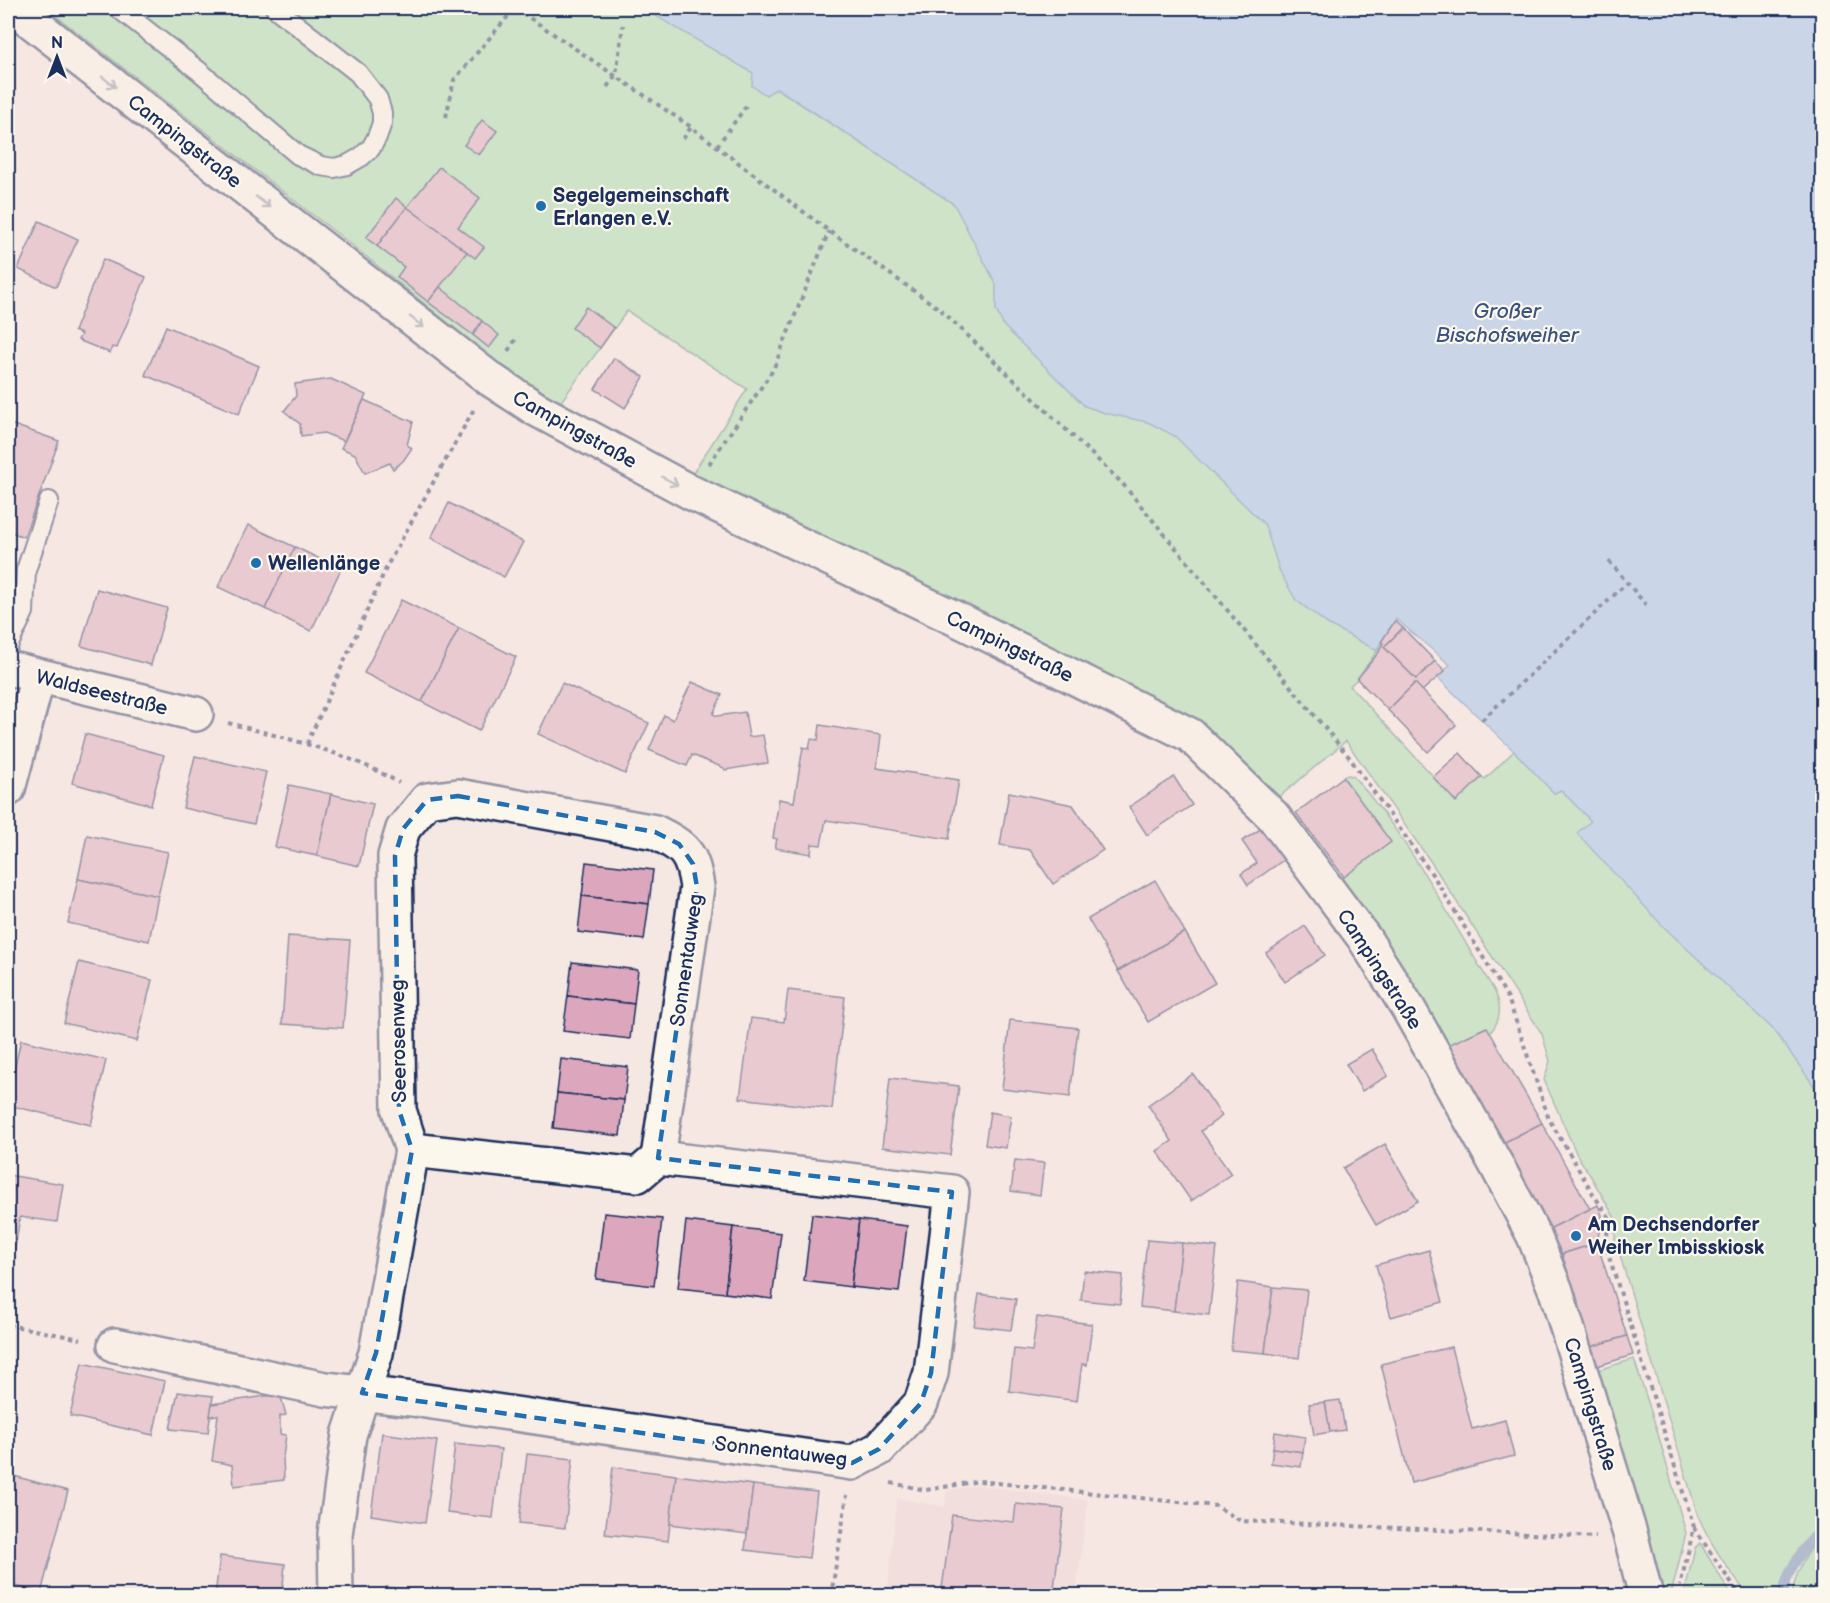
<svg xmlns="http://www.w3.org/2000/svg" width="1830" height="1603" viewBox="0 0 1830 1603" font-family="'Balsamiq Sans',sans-serif">
	<rect width="100%" height="100%" fill="#f5e7e2"/>
	<filter id="ink" filterUnits="userSpaceOnUse"><feTurbulence type="fractalNoise" baseFrequency=".0167" numOctaves="2"/><feDisplacementMap in="SourceGraphic" scale="12" xChannelSelector="R" yChannelSelector="G"/><feConvolveMatrix kernelMatrix="1 2 1 2 8 2 1 2 1" color-interpolation-filters="sRGB"/></filter>
	<g filter="url(#ink)">
		<path fill="#eed4d7" d="M977 1485 1088 1500 1076 1595 887 1596 897 1498 945 1507 947 1491Z"/>
		<g fill="#9ddea8" stroke="#5c8683" stroke-width="1.5">
			<path d="M46 8H630L642 14 648 11 753 73 752 86 776 88 954 204 996 284V310L1004 326 1085 406 1105 413 1148 422 1175 436 1265 525 1280 572 1296 600 1328 624 1376 650 1381 642 1383 643 1357 679 1350 686 1456 801 1482 777 1485 779 1514 751 1554 793 1561 790 1591 821 1578 833 1662 925 1774 1030 1822 1097V1523C1802 1541 1783 1567 1780 1595H1748C1728 1570 1711 1545 1698 1516L1615 1239 1616 1220 1590 1175 1577 1155 1544 1080 1550 1061 1542 1034 1433 865 1346 741 1279 797 1208 736 686 484 747 389 627 311 560 403 500 365 353 246Z"/>
			<path d="M1348 775 1353 776C1410 839 1449 918 1494 990 1502 1005 1502 1019 1490 1033L1486 1027 1443 1048 1340 879 1344 877 1343 777Z"/>
			<path d="M1634 1359 1656 1427 1686 1533 1671 1595H1651L1598 1370Z"/>
			<path d="M1822 1535V1595H1792C1795 1572 1807 1552 1822 1535Z"/>
			<path d="M1700 1543 1729 1591 1727 1595H1684L1695 1548Z"/>
		</g>
		<path fill="#95c2ef" stroke="#6487b5" stroke-width="1.5" d="M630 8H1822V1097L1774 1030 1662 925 1577 833 1591 821 1561 790 1554 793 1514 751 1437 677 1450 665 1396 619 1376 650 1328 624 1296 600 1280 572 1265 525 1175 436 1148 422 1105 413 1085 406 1004 326 996 310V284L954 204 777 88 766 95 752 86 753 73 648 11 642 14Z"/>
		<g fill="none" stroke-linecap="round" stroke-linejoin="round">
			<path stroke="#6487b5" stroke-width="10" d="M1784 1596C1783 1573 1808 1543 1822 1529"/>
		</g>
		<g fill="#dca6bc" stroke="#1b2f5e" stroke-width="1.5">
			<path d="M482 120 497 131 479 155 464 145Z"/>
			<path d="M439 167 480 198 458 227 484 247 475 258 407 207Z"/>
			<path d="M396 198 407 207 377 246 366 238Z"/>
			<path d="M407 207 467 252 428 302 397 277 404 267 377 246Z"/>
			<path d="M39 221 78 239 56 287 18 269Z"/>
			<path d="M103 259 146 277 117 348 112 347 110 353 78 340 81 334 74 331Z"/>
			<path d="M440 287 482 321 473 335 428 302Z"/>
			<path d="M586 307 614 328 600 348 572 328Z"/>
			<path d="M482 321 499 335 489 348 473 335Z"/>
			<path d="M166 326 259 366 239 414 145 375Z"/>
			<path d="M614 358 644 377 625 408 595 389Z"/>
			<path d="M331 379 366 395 344 441 324 433 301 436 300 424 284 411 296 396 295 384Z"/>
			<path d="M364 400 413 422 407 445 412 448 403 461 393 469 390 463 365 473 355 454 341 448Z"/>
			<path d="M8 423 59 441 24 537 8 531Z"/>
			<path d="M449 503 523 542 504 577 431 538Z"/>
			<path d="M248 525 295 547 265 609 218 587Z"/>
			<path d="M295 547 341 569 311 631 265 609Z"/>
			<path d="M97 589 167 608 151 665 81 646Z"/>
			<path d="M401 600 459 628 422 702 364 673Z"/>
			<path d="M1395 621 1403 628 1384 647 1416 679 1435 661 1445 671 1422 691 1415 683 1388 710 1357 679 1379 652 1383 643 1381 642Z"/>
			<path d="M459 628 516 657 479 731 422 702Z"/>
			<path d="M1403 628 1435 661 1416 679 1384 647Z"/>
			<path d="M692 682 722 695 713 714 717 716 745 712 749 737 763 735 768 763 725 770 724 768 692 755 687 766 649 750 664 715 673 720Z"/>
			<path d="M562 683 649 723 625 774 538 734Z"/>
			<path d="M1415 683 1456 725 1428 752 1388 710Z"/>
			<path d="M820 725 881 735 877 768 959 780 949 839 826 820 821 845 812 844 811 854 775 848 777 839 773 838 779 799 794 802 803 747 809 749 811 739 818 740Z"/>
			<path d="M85 734 164 755 151 805 72 783Z"/>
			<path d="M1460 753 1482 777 1456 802 1433 777Z"/>
			<path d="M195 756 266 772 254 824 183 808Z"/>
			<path d="M1174 777 1192 805 1147 835 1129 807Z"/>
			<path d="M1343 777 1391 842 1344 877 1296 813Z"/>
			<path d="M289 785 331 794 317 856 275 847Z"/>
			<path d="M1009 792 1073 805 1103 850 1053 884 1030 850 1000 845Z"/>
			<path d="M331 794 373 804 359 866 317 856Z"/>
			<path d="M1268 824 1289 856 1248 885 1241 874 1257 863 1242 841Z"/>
			<path d="M87 835 168 852 158 896 78 879Z"/>
			<path d="M586 862 653 870 649 904 582 896Z"/>
			<path d="M78 879 158 896 149 941 68 923Z"/>
			<path d="M1155 880 1185 932 1118 971 1088 919Z"/>
			<path d="M582 896 649 904 644 940 578 932Z"/>
			<path d="M1305 926 1325 955 1285 982 1266 953Z"/>
			<path d="M1185 932 1215 983 1148 1022 1118 971Z"/>
			<path d="M288 936 350 940 343 1028 282 1024Z"/>
			<path d="M79 962 152 980 137 1041 64 1023Z"/>
			<path d="M572 962 638 970 634 1004 568 996Z"/>
			<path d="M788 990 845 997 832 1109 740 1098 751 1018 784 1022Z"/>
			<path d="M568 996 634 1004 630 1039 563 1031Z"/>
			<path d="M1010 1020 1078 1028 1070 1097 1002 1089Z"/>
			<path d="M1487 1027 1542 1123 1503 1143 1448 1045Z"/>
			<path d="M21 1040 106 1060 91 1125 8 1105V1096Z"/>
			<path d="M1372 1049 1388 1076 1362 1091 1346 1064Z"/>
			<path d="M561 1059 628 1067 624 1100 557 1093Z"/>
			<path d="M1193 1074 1222 1116 1201 1131 1231 1174 1191 1201 1157 1151 1172 1141 1148 1105Z"/>
			<path d="M890 1078 959 1086 950 1155 882 1147Z"/>
			<path d="M557 1093 624 1100 620 1136 553 1128Z"/>
			<path d="M990 1112 1011 1116 1006 1148 985 1145Z"/>
			<path d="M1542 1123 1590 1209 1549 1229 1503 1143Z"/>
			<path d="M1385 1144 1418 1201 1376 1225 1343 1168Z"/>
			<path d="M1015 1160 1044 1163 1040 1195 1011 1191Z"/>
			<path d="M8 1175 63 1184 57 1222 20 1217 14 1254 8 1253Z"/>
			<path d="M1598 1205 1602 1215 1597 1243 1562 1254 1549 1229Z"/>
			<path d="M604 1213 662 1219 654 1286 596 1279Z"/>
			<path d="M812 1214 859 1220 851 1287 804 1281Z"/>
			<path d="M859 1220 907 1226 899 1292 851 1287Z"/>
			<path d="M686 1221 733 1227 725 1293 678 1288Z"/>
			<path d="M733 1227 781 1233 772 1299 725 1293Z"/>
			<path d="M1147 1240 1182 1243 1174 1311 1140 1307Z"/>
			<path d="M1182 1243 1217 1247 1209 1315 1174 1311Z"/>
			<path d="M1597 1243 1627 1336 1591 1347 1562 1254Z"/>
			<path d="M1429 1250 1443 1302 1391 1317 1376 1265Z"/>
			<path d="M1084 1271 1123 1275 1120 1304 1081 1300Z"/>
			<path d="M1238 1282 1273 1287 1265 1353 1231 1350Z"/>
			<path d="M1273 1287 1307 1290 1299 1358 1265 1353Z"/>
			<path d="M979 1294 1016 1299 1011 1330 974 1326Z"/>
			<path d="M1037 1317 1092 1324 1087 1365 1082 1364 1077 1401 1009 1391 1014 1349 1032 1351Z"/>
			<path d="M1627 1336 1633 1355 1597 1366 1591 1347Z"/>
			<path d="M1451 1347 1472 1429 1505 1420 1514 1456 1411 1483 1381 1364Z"/>
			<path d="M82 1363 165 1381 153 1435 70 1416Z"/>
			<path d="M178 1392 213 1396 208 1433 170 1429Z"/>
			<path d="M280 1394 286 1415 280 1416V1434L286 1435 283 1457 284 1480 234 1486 232 1465 212 1461 218 1415 210 1416 212 1404Z"/>
			<path d="M1340 1400 1345 1430 1330 1432 1325 1402Z"/>
			<path d="M1325 1402 1330 1432 1314 1435 1309 1404Z"/>
			<path d="M1275 1432 1305 1437 1303 1452 1273 1448Z"/>
			<path d="M382 1433 437 1441 425 1523 371 1515Z"/>
			<path d="M455 1444 501 1449 493 1518 447 1513Z"/>
			<path d="M1273 1448 1303 1452 1301 1467 1271 1463Z"/>
			<path d="M527 1454 573 1459 565 1528 519 1523Z"/>
			<path d="M613 1467 676 1475 668 1541 605 1534Z"/>
			<path d="M676 1475 753 1485 747 1534 670 1524Z"/>
			<path d="M14 1476 68 1491 41 1593 8 1584V1500Z"/>
			<path d="M753 1485 817 1492 809 1558 745 1550Z"/>
			<path d="M1016 1504 1064 1509 1053 1596H941L952 1515 1014 1522Z"/>
			<path d="M220 1556 285 1564 282 1596H215Z"/>
			<path d="M386 1587 452 1594V1596H386Z"/>
		</g>
		<g fill="none" stroke-linecap="round" stroke-linejoin="round">
			<g stroke="#1b2f5e" stroke-width="22">
				<g id="service">
					<path d="M118 8 199 71 298 155 321 166 334 168 347 165 361 157 371 148 377 137 382 123V113L378 99 358 73 275 8"/>
					<path d="M8 646 24 612 26 570 49 501"/>
				</g>
			</g>
			<g stroke="#1b2f5e" stroke-width="38">
				<g id="minor">
					<path d="M14 8 490 379 536 409 690 492 967 624 1190 735 1273 816 1364 938 1408 1008 1497 1166 1534 1236 1556 1291 1631 1537 1646 1596"/>
					<path d="M8 668 196 714"/>
					<path d="M8 789 38 677"/>
					<path d="M412 1150 638 1175 658 1158"/>
					<path d="M115 1345 325 1389 412 1399 852 1463 879 1449 921 1403 931 1373 952 1192 658 1158 697 887C692 853 685 847 655 832L458 796 427 800 403 829 395 856 399 1110 412 1150 376 1353 349 1435 335 1534 336 1596"/>
				</g>
			</g>
			<g stroke="#1b2f5e" stroke-width="4" stroke-dasharray="4.5 4.5" stroke-linecap="butt">
				<path d="M515 8 691 127 829 231 941 310 1122 483 1349 757 1434 877 1508 998 1549 1119 1595 1197 1609 1217 1606 1247 1694 1527 1680 1586"/>
				<path d="M607 87 616 75 623 25"/>
				<path d="M446 117 454 80 515 8"/>
				<path d="M683 139 691 127"/>
				<path d="M717 146 747 105"/>
				<path d="M508 351 518 336"/>
				<path d="M709 464 773 370 829 231"/>
				<path d="M1609 561 1646 605"/>
				<path d="M1482 720 1627 583"/>
				<path d="M228 723C285 738 348 752 399 783"/>
				<path d="M307 744 388 564 474 409"/>
				<path d="M8 1325 81 1339"/>
				<path d="M891 1483 926 1490 979 1481 1216 1506 1241 1521 1596 1537"/>
				<path d="M1694 1528 1740 1596"/>
				<path d="M1291 1595 1292 1596"/>
				<path d="M831 1596 847 1495"/>
			</g>
			<use href="#service" stroke="#fbf7ec" stroke-width="18"/>
			<use href="#minor" stroke="#fbf7ec" stroke-width="33"/>
		</g>
		<defs><path id="oneway-shaft" d="M-6 0H5M1.5-3L5.5 0L1.5 3" fill="none" stroke-width="1.6" stroke-linecap="round" stroke-linejoin="round" transform="scale(1.5)"/></defs>
		<g stroke="#8b93a5">
			<use href="#oneway-shaft" transform="translate(109 82) rotate(38)"/>
			<use href="#oneway-shaft" transform="translate(263 202) rotate(38)"/>
			<use href="#oneway-shaft" transform="translate(417 322) rotate(38)"/>
			<use href="#oneway-shaft" transform="translate(670 481) rotate(28)"/>
		</g>
	</g>
	<path d="M0 0H1830V1603H0ZM458 796 655 832 679 844 693 864 697 887 658 1158 952 1192 931 1373 921 1403 879 1449 852 1463 362 1393 376 1353 412 1150 399 1110 395 856 403 829 427 800Z" fill="#f5e7e2" fill-opacity=".55" fill-rule="evenodd"/>
	<path fill="none" stroke="#1f6fb2" stroke-width="4.5" stroke-dasharray="12 8" stroke-linejoin="round" d="M458 796 655 832 679 844 693 864 697 887 658 1158 952 1192 931 1373 921 1403 879 1449 852 1463 362 1393 376 1353 412 1150 399 1110 395 856 403 829 427 800Z"/>
	<g fill="#1f6fb2" stroke="#fbf7ec" stroke-width="2">
		<circle cx="541" cy="206" r="6"/>
		<circle cx="256" cy="563" r="6"/>
		<circle cx="1576" cy="1236" r="6"/>
	</g>
	<g text-anchor="middle" stroke-width="4.5" stroke-linejoin="round" paint-order="stroke">
		<g font-size="20" fill="#1b2f5e" stroke="#fbf7ec">
			<text transform="translate(185 141) rotate(38)" y="7">Campingstraße</text>
			<text transform="translate(575 429) rotate(29)" y="7">Campingstraße</text>
			<text transform="translate(1010 646) rotate(26)" y="7">Campingstraße</text>
			<text transform="translate(102 692) rotate(14)" y="7">Waldseestraße</text>
			<text transform="translate(686 960) rotate(-82)" y="7">Sonnentauweg</text>
			<text transform="translate(1380 969) rotate(57)" y="7">Campingstraße</text>
			<text transform="translate(398 1041) rotate(-91)" y="7">Seerosenweg</text>
			<text transform="translate(1591 1404) rotate(73)" y="7">Campingstraße</text>
			<text transform="translate(781 1451) rotate(7)" y="7">Sonnentauweg</text>
		</g>
		<g font-size="20" font-weight="bold" fill="#1b2f5e" stroke="#fbf7ec" text-anchor="start">
			<text x="553" y="202">Segelgemeinschaft<tspan x="553" dy="23">Erlangen e.V.</tspan></text>
			<text x="268" y="570">Wellenlänge</text>
			<text x="1588" y="1231">Am Dechsendorfer<tspan x="1588" dy="23">Weiher Imbisskiosk</tspan></text>
		</g>
		<g font-size="21" font-style="italic" fill="#3a5482" stroke="#fbf7ec">
			<text x="1507" y="318">Großer<tspan x="1507" dy="24">Bischofsweiher</tspan></text>
		</g>
	</g>
	<rect width="1830" height="1603" fill="none" stroke="#fbf7ec" stroke-width="30"/>
	<rect x="15" y="15" width="1800" height="1573" fill="none" stroke="#1b2f5e" stroke-width="2" filter="url(#ink)"/>
	<g transform="translate(57 57)" stroke="#fbf7ec" stroke-width="4.5" paint-order="stroke">
	<path d="M0-4.5L10 22L0 15L-10 22Z" fill="#1b2f5e"/>
	<text y="-9" font-size="16" font-weight="bold" text-anchor="middle" fill="#1b2f5e">N</text>
	</g>
</svg>
